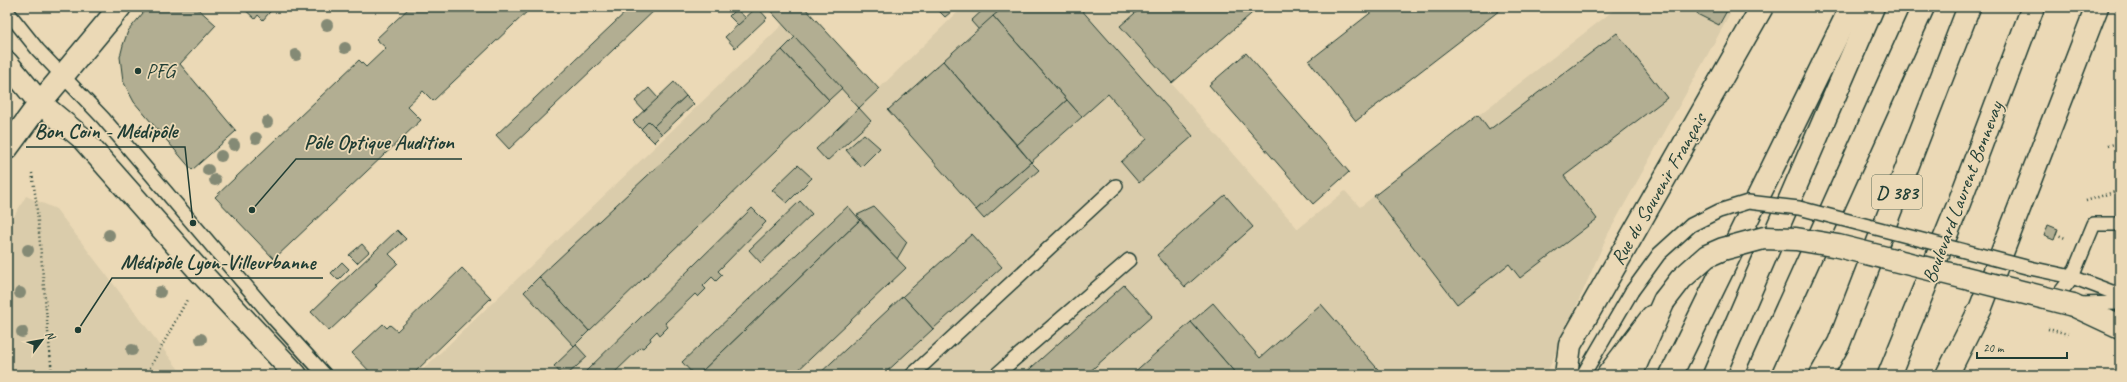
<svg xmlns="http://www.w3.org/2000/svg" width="2127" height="382" viewBox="0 0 2127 382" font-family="Caveat,sans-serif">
	<rect width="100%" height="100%" fill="#ebd9b6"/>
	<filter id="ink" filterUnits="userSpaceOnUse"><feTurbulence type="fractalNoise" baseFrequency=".025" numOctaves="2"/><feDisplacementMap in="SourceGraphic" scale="8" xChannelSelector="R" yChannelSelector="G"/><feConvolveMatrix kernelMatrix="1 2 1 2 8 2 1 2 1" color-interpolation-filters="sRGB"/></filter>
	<g filter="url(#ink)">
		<g fill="#daccab">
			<path d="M963 7H1259L1172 84 1298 229 1345 191 1360 207 1618 7H1734L1608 234 1546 375H417L783 24 859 108Z"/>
			<path d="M26 196 56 209 183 375H7V228Z"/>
		</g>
		<g fill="#b2ae92" stroke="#1f3d34">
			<path d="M148 7 155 9 157 7H196L216 25 180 64 236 131 192 170 134 102 123 81 120 57 123 45 128 31Z"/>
			<path d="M242 7H274L263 20 258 15 255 19Z"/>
			<path d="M410 7H532L433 101 423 91 407 106 421 120 274 259 215 197 359 60 366 67 386 48 376 39Z"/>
			<path d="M631 7H658L509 149 496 135Z"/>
			<path d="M757 7 767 18 735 48 725 37Z"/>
			<path d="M767 7H804L879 89 859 108Z"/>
			<path d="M935 7H957L945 17Z"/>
			<path d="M986 7H1004L979 30 971 21Z"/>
			<path d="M1004 7H1079L1193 136 1139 183 1121 162 1147 139 1108 94 1082 117 993 16Z"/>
			<path d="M1142 7H1259L1172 83 1120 26Z"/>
			<path d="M1378 7H1504L1356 121 1309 61Z"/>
			<path d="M1701 7H1729L1719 25 1697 14Z"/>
			<path d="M736 9 746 18 738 25 729 16Z"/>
			<path d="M993 16 1067 100 1017 145 943 61Z"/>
			<path d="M1617 33 1667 98 1564 176 1597 219 1520 278 1509 264 1457 304 1374 196 1478 115 1489 130Z"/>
			<path d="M795 37 842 88 829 100 782 50Z"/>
			<path d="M782 50 829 100 589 331 539 277Z"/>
			<path d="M1246 53 1349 172 1313 204 1209 85Z"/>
			<path d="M943 61 1031 162 976 210 888 110Z"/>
			<path d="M674 82 686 96 654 126 649 121 641 129 633 121Z"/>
			<path d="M649 88 658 98 644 111 635 101Z"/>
			<path d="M686 96 694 104 662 134 654 126Z"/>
			<path d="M1067 100 1082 117 1031 162 1017 145Z"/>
			<path d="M859 108 871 121 827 161 816 149Z"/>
			<path d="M649 121 662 134 654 142 641 129Z"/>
			<path d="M864 134 880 148 861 167 846 150Z"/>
			<path d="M1031 162 1039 170 984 219 976 210Z"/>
			<path d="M798 165 812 178 787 203 772 190Z"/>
			<path d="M1225 195 1253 227 1185 287 1157 255Z"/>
			<path d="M800 201 812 214 761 263 749 250Z"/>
			<path d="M848 206 860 220 698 375H694L682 362Z"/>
			<path d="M874 207 907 242 897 259 857 215Z"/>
			<path d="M752 208 766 222 718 271 722 275 716 281 712 277 703 286 706 289 698 297 695 294 665 323 668 327 660 335 657 331 650 338 651 340 643 348 641 347 612 375H582Z"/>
			<path d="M860 220 906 268 793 375H698Z"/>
			<path d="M2048 225 2058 229 2054 240 2044 236Z"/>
			<path d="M397 230 406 239 389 254 398 263 375 285 377 286 329 331 311 312Z"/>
			<path d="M972 234 1002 267 933 329 903 296Z"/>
			<path d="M362 244 369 252 357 263 349 255Z"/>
			<path d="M342 262 349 269 338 280 331 273Z"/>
			<path d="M462 268 491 298 412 375H373L352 353 383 324 387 328 390 325 397 331Z"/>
			<path d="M539 277 589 331 574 346 524 292Z"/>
			<path d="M1124 285 1152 316 1086 375H1023Z"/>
			<path d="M903 296 933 329 883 375H818Z"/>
			<path d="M1213 303 1260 358 1321 304 1383 375H1237L1191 322Z"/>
			<path d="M1191 322 1237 375H1131Z"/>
			<path d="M576 345 587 357 567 375H562L554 366Z"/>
		</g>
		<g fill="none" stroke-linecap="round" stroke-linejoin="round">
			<g stroke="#1f3d34" stroke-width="16">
				<g id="lane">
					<path d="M7 11 38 50 103 118 275 320 325 375"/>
					<path d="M2030 268 2072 277 2120 295"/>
					<path d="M2054 301 2072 277 2094 224H2120"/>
					<path d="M2078 304 2120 303"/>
					<path d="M912 375 1116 186"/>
					<path d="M996 375 1129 260"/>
					<path d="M1583 375 1632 291"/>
				</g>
			</g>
			<g stroke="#1f3d34" stroke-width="25">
				<g id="street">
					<path d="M7 148 40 103 120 7"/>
					<path d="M1566 375 1570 345 1762 7"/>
				</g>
			</g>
			<g stroke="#1f3d34" stroke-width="25">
				<g id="secondary">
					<path d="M7 63 40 103 81 137 201 273 296 375"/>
					<path d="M2073 305 2120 327"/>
					<path d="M1608 375 1652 317"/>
				</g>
			</g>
			<g stroke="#1f3d34" stroke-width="25">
				<g id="highway">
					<path d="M1631 375 1664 301"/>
					<path d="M1671 375 1851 7"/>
					<path d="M1714 375 1873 7"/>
					<path d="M1757 375 1923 7"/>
					<path d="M1821 375 1839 343 1969 7"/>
					<path d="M1889 375 1959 203 2033 7"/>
					<path d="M1947 375 1981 307 2097 7"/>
				</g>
			</g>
			<g stroke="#1f3d34" stroke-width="2.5" stroke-dasharray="1 3" stroke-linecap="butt">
				<path d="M2118 30 2120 38"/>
				<path d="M2108 146 2120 142"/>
				<path d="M32 173 36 200 52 375"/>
				<path d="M2086 201 2120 190"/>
				<path d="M2056 234 2065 238"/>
				<path d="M2048 329 2068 334"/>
				<path d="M146 375 188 298"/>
			</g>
			<use href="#lane" stroke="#ebd9b6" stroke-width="13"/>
			<use href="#street" stroke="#ebd9b6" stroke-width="22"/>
			<use href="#secondary" stroke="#ebd9b6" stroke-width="22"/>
			<use href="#highway" stroke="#ebd9b6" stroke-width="22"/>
			<g stroke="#1f3d34" stroke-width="16" stroke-linecap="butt">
				<path id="lane-bridge" d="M1632 291 1659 254 1691 225 1719 211 1748 202 1799 208 2030 268"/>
			</g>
			<g stroke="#1f3d34" stroke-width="25" stroke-linecap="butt">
				<path id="secondary-bridge" d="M1664 301 1681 279 1707 256 1723 249 1764 238 1796 239 1838 246 2073 305"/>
			</g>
			<use href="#lane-bridge" stroke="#ebd9b6" stroke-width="13"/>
			<use href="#secondary-bridge" stroke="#ebd9b6" stroke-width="22"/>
		</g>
		<g fill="#848a75">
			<circle cx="327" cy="25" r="6"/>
			<circle cx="345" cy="48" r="6"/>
			<circle cx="296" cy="55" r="6"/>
			<circle cx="267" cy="122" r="6"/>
			<circle cx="256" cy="138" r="6"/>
			<circle cx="234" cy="145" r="6"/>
			<circle cx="221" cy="156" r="6"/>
			<circle cx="208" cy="170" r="6"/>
			<circle cx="215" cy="180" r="6"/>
			<circle cx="109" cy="235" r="6"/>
			<circle cx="28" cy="250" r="6"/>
			<circle cx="160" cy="292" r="6"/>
			<circle cx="20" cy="293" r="6"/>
			<circle cx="22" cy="332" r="6"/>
			<circle cx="201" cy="339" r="6"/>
			<circle cx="132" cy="350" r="6"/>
		</g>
	</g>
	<circle fill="#1f3d34" stroke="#ebd9b6" stroke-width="1.5" cx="138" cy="71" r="4"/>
	<g text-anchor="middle" stroke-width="3.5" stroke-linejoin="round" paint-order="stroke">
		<rect fill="#ebd9b6" stroke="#5c6c5b" stroke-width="1" x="1872" y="175" width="50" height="34" rx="3"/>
		<g font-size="19" font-weight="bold" fill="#1f3d34">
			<text x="1897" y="199">D 383</text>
		</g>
		<g font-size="20" fill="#1f3d34" stroke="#ebd9b6" text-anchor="start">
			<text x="146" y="78">PFG</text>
		</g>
		<g font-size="20" fill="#1f3d34" stroke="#ebd9b6">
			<text transform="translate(1658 189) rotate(-60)" y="7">Rue du Souvenir Français</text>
			<text transform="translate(1962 192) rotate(-69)" y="7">Boulevard Laurent Bonnevay</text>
		</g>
	</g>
	<path fill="none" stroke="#1f3d34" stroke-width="1.5" d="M193 223L185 147H26M252 210L296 159H462M78 330L112 278H323"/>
	<g fill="#1f3d34" stroke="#ebd9b6" stroke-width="1.5">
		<circle cx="193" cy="223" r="4"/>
		<circle cx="252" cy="210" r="4"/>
		<circle cx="78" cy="330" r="4"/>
	</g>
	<g font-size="21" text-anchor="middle" font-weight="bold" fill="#1f3d34" stroke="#ebd9b6" stroke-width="3.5" stroke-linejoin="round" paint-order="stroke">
		<text x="106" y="138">Bon Coin - Médipôle</text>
		<text x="379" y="149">Pôle Optique Audition</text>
		<text x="218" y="269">Médipôle Lyon-Villeurbanne</text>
	</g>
	<rect width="2127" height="382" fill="none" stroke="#ebd9b6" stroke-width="24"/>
	<rect x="12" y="12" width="2103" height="358" fill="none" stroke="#1f3d34" stroke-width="1.5" filter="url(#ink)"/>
	<g transform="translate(42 340) rotate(58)" stroke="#ebd9b6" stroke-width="3" paint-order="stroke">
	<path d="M0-3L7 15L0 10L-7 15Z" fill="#1f3d34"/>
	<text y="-6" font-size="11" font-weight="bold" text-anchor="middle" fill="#1f3d34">N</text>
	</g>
	<path d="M1977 352v6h90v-6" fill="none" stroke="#1f3d34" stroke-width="2"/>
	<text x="1983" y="352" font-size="12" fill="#1f3d34" stroke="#ebd9b6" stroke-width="3" paint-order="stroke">20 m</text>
</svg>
